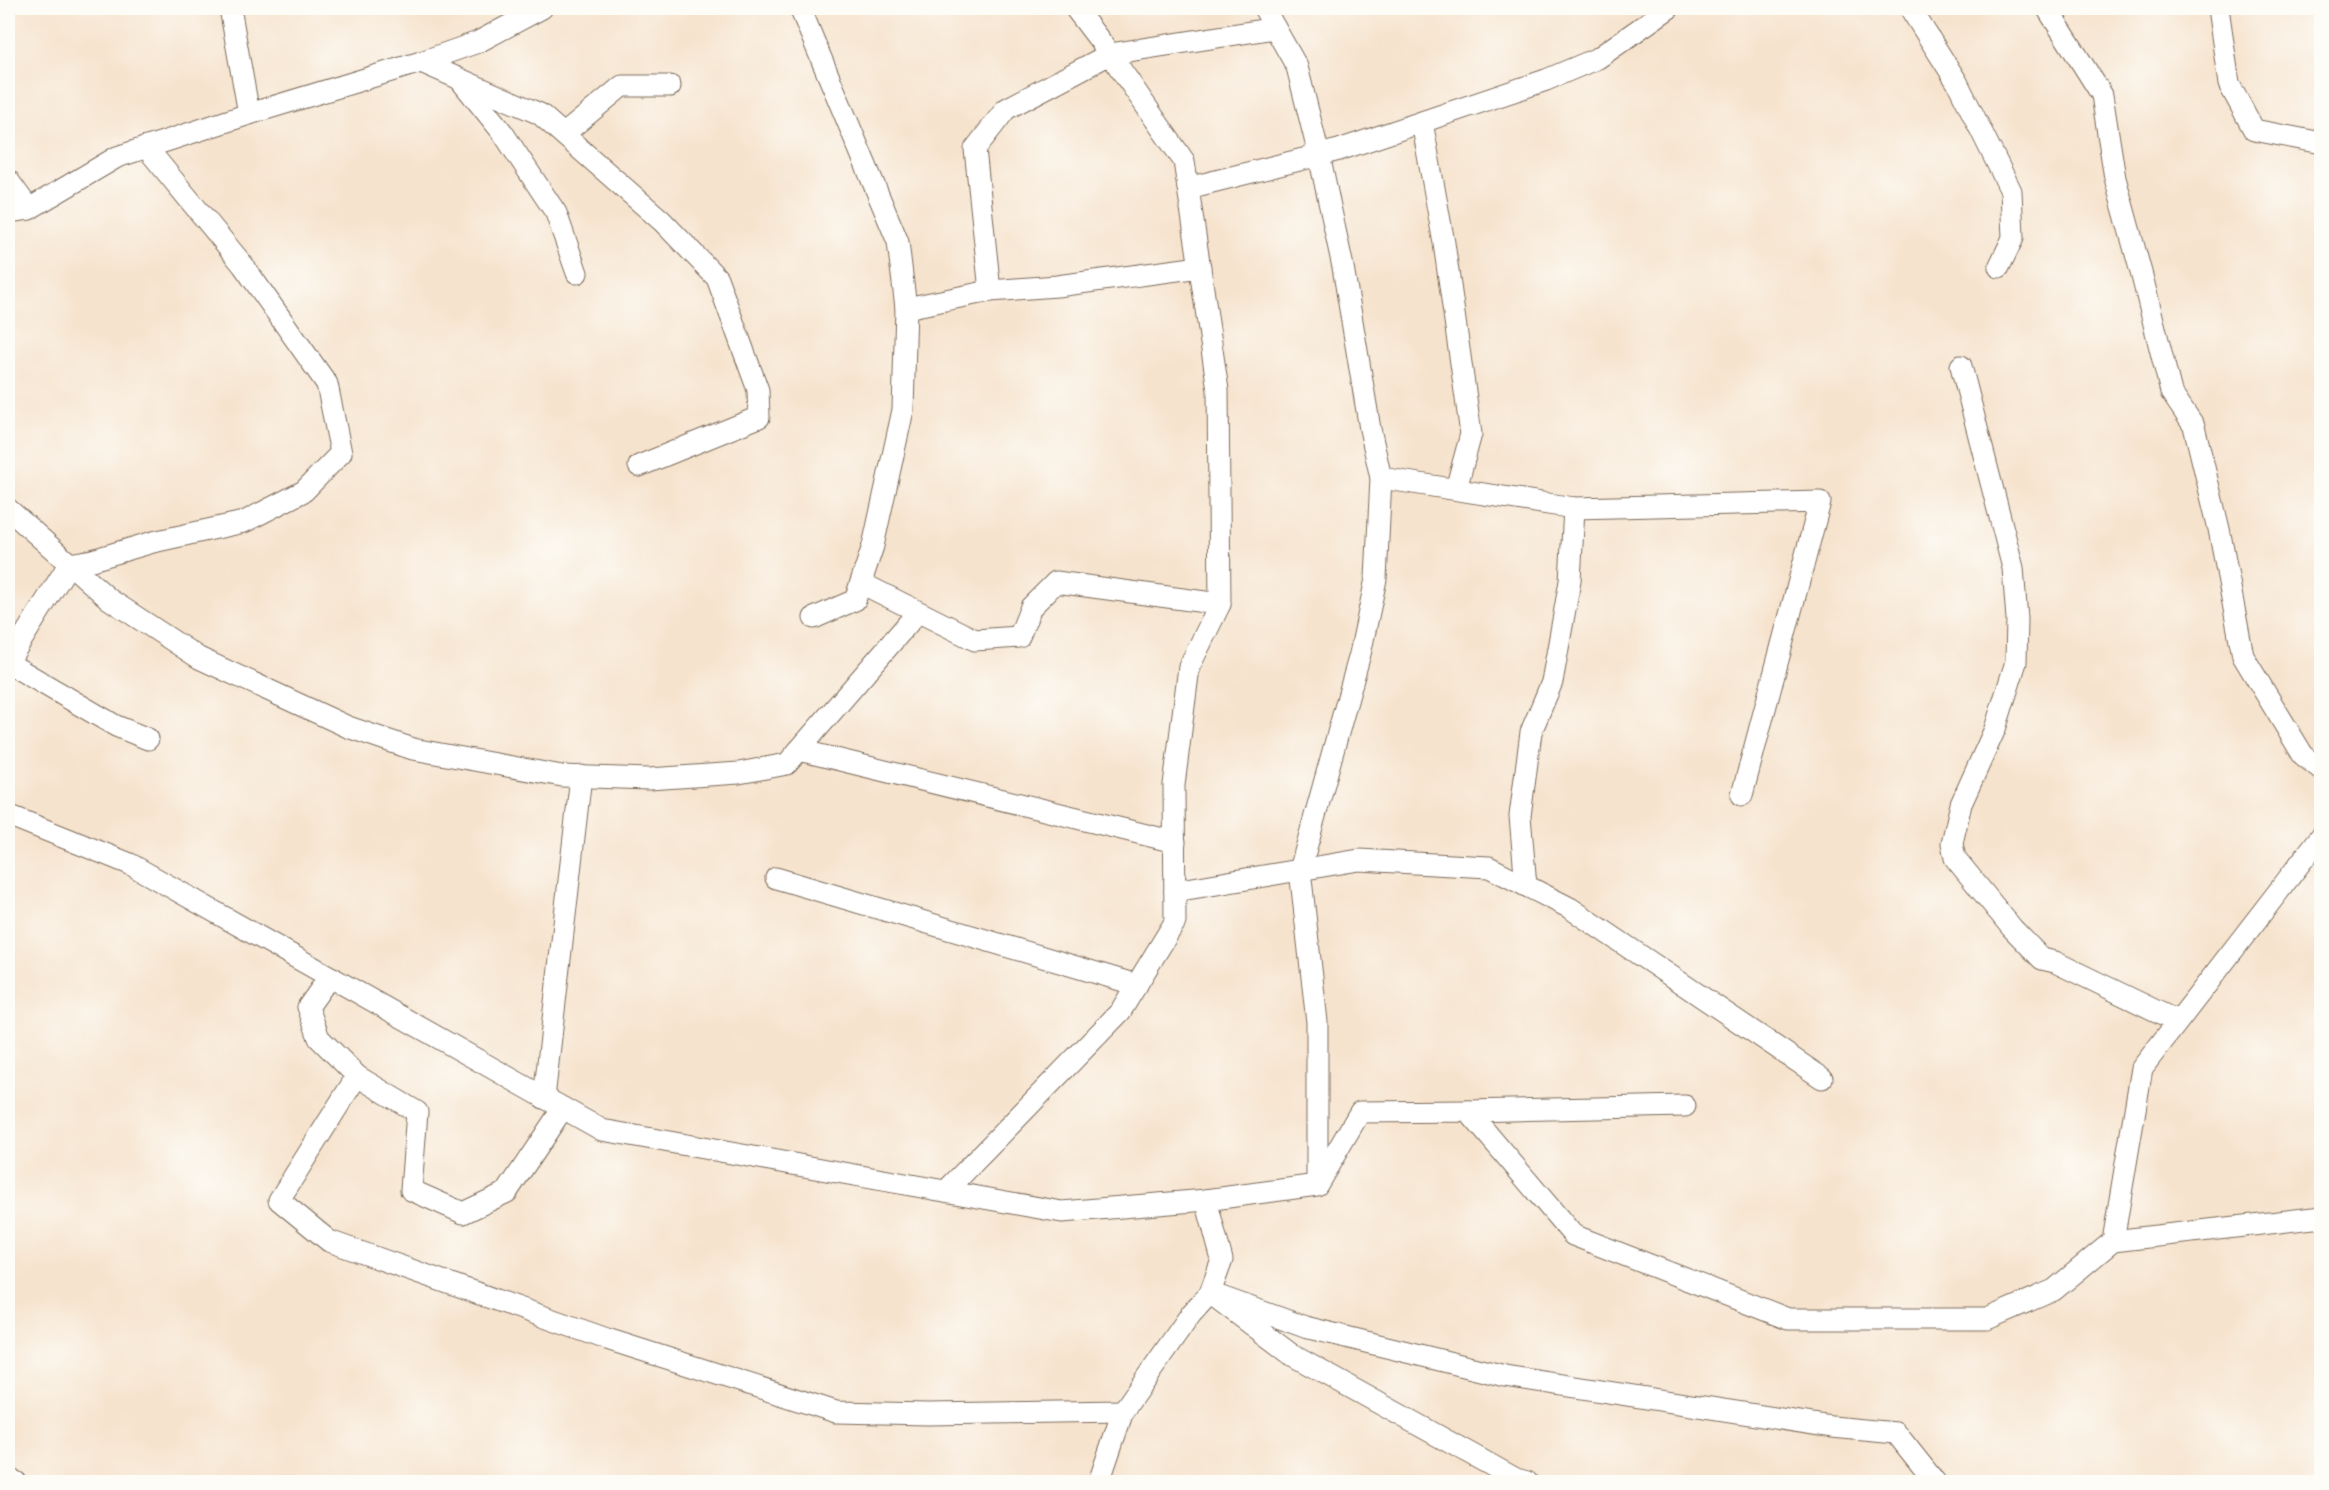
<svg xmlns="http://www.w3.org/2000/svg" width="2329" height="1490" viewBox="0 0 2329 1490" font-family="'IM FELL English',serif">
	<rect width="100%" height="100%" fill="#fdfcf7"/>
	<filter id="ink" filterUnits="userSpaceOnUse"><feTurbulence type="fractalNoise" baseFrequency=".0167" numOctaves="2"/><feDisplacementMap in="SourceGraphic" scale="12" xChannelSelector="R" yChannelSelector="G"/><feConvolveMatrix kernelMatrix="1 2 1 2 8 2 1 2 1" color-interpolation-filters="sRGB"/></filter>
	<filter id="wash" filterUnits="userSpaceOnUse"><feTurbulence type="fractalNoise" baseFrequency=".008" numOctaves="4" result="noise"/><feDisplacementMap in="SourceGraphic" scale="24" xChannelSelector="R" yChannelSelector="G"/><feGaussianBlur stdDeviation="1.35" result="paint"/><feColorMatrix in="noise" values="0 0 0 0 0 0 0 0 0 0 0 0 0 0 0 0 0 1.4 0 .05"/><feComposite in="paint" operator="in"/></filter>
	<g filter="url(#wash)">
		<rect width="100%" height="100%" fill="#f6e3cd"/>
	</g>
	<g filter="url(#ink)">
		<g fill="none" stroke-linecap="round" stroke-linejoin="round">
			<g stroke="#7c6b5b" stroke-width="23">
				<g id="street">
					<path d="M230 8 249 114"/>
					<path d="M800 8 898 242 906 308 903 410 873 546 855 600 814 618"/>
					<path d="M1910 8 1957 82 2011 191 2013 238 1999 267"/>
					<path d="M2047 8 2102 95 2115 178 2142 276 2171 392 2194 426 2219 529 2243 656 2303 755 2322 770"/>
					<path d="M2218 8 2229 84 2254 130 2322 143"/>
					<path d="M1275 28 1297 67 1319 155 1343 267 1370 429 1381 478 1376 579 1360 654 1300 870 1317 1022V1184"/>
					<path d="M421 62 540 114 662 221 717 278 758 390 759 417 639 466"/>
					<path d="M462 82 503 133 556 213 577 273"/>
					<path d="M1422 122 1444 243 1471 434 1456 489"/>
					<path d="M564 134 622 86H670"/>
					<path d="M8 180 29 209"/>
					<path d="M1188 188 1339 150 1546 80 1598 58 1669 8"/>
					<path d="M8 212 29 209 117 157 249 114 421 62 478 42 542 8"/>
					<path d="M990 291 975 149 1006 109 1110 54 1275 28 1264 8"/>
					<path d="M906 308 990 291 1057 286 1200 267"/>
					<path d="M1961 366 2013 568 2017 619 2016 662 1995 729 1961 804 1952 843 1955 858 2012 928 2042 959 2055 962 2177 1021"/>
					<path d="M1381 478 1574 508 1820 502 1742 795"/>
					<path d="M8 509 109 599 199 658 348 727 413 749 562 776 649 779 739 773 787 764 918 612"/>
					<path d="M861 583 975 640 1019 637 1031 607 1056 582 1220 604"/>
					<path d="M8 662 69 564 92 560 153 542 244 522 304 491 341 453 327 384 243 265 146 147"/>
					<path d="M8 663 116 726 148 739"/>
					<path d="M799 750 1175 842"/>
					<path d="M8 815 130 864 602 1130 1062 1212 1206 1200 1317 1185 1360 1112 1468 1111 1573 1235 1788 1319H1987L2054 1290 2113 1241 2142 1068 2322 835"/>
					<path d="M776 878 1137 985"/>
					<path d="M1526 886 1520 816 1531 732 1552 682 1570 581 1574 508"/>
					<path d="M1175 891 1359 860 1489 867 1570 908 1822 1078"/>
					<path d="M333 978 323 986 308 1007 319 1038 357 1076 417 1112 411 1190 463 1213 507 1192 563 1108"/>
					<path d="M357 1076 279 1200 329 1241 607 1339 836 1412 928 1414 1123 1411"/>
					<path d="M544 1098 581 776"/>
					<path d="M1468 1111 1685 1106"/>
					<path d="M946 1191 1120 1012 1175 922 1174 785 1189 667 1220 604 1218 390 1184 161 1110 54 1075 8"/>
					<path d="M2113 1241 2322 1217"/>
					<path d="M8 1479 16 1482"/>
					<path d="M1099 1482 1123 1411 1191 1314 1210 1293 1222 1260 1206 1200"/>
					<path d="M1527 1482 1516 1479 1292 1355 1210 1293 1305 1327 1505 1376 1832 1427 1896 1433 1935 1482"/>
				</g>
			</g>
			<use href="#street" stroke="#fff" stroke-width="21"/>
		</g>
	</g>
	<rect width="2329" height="1490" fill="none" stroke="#fdfcf7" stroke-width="30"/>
</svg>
